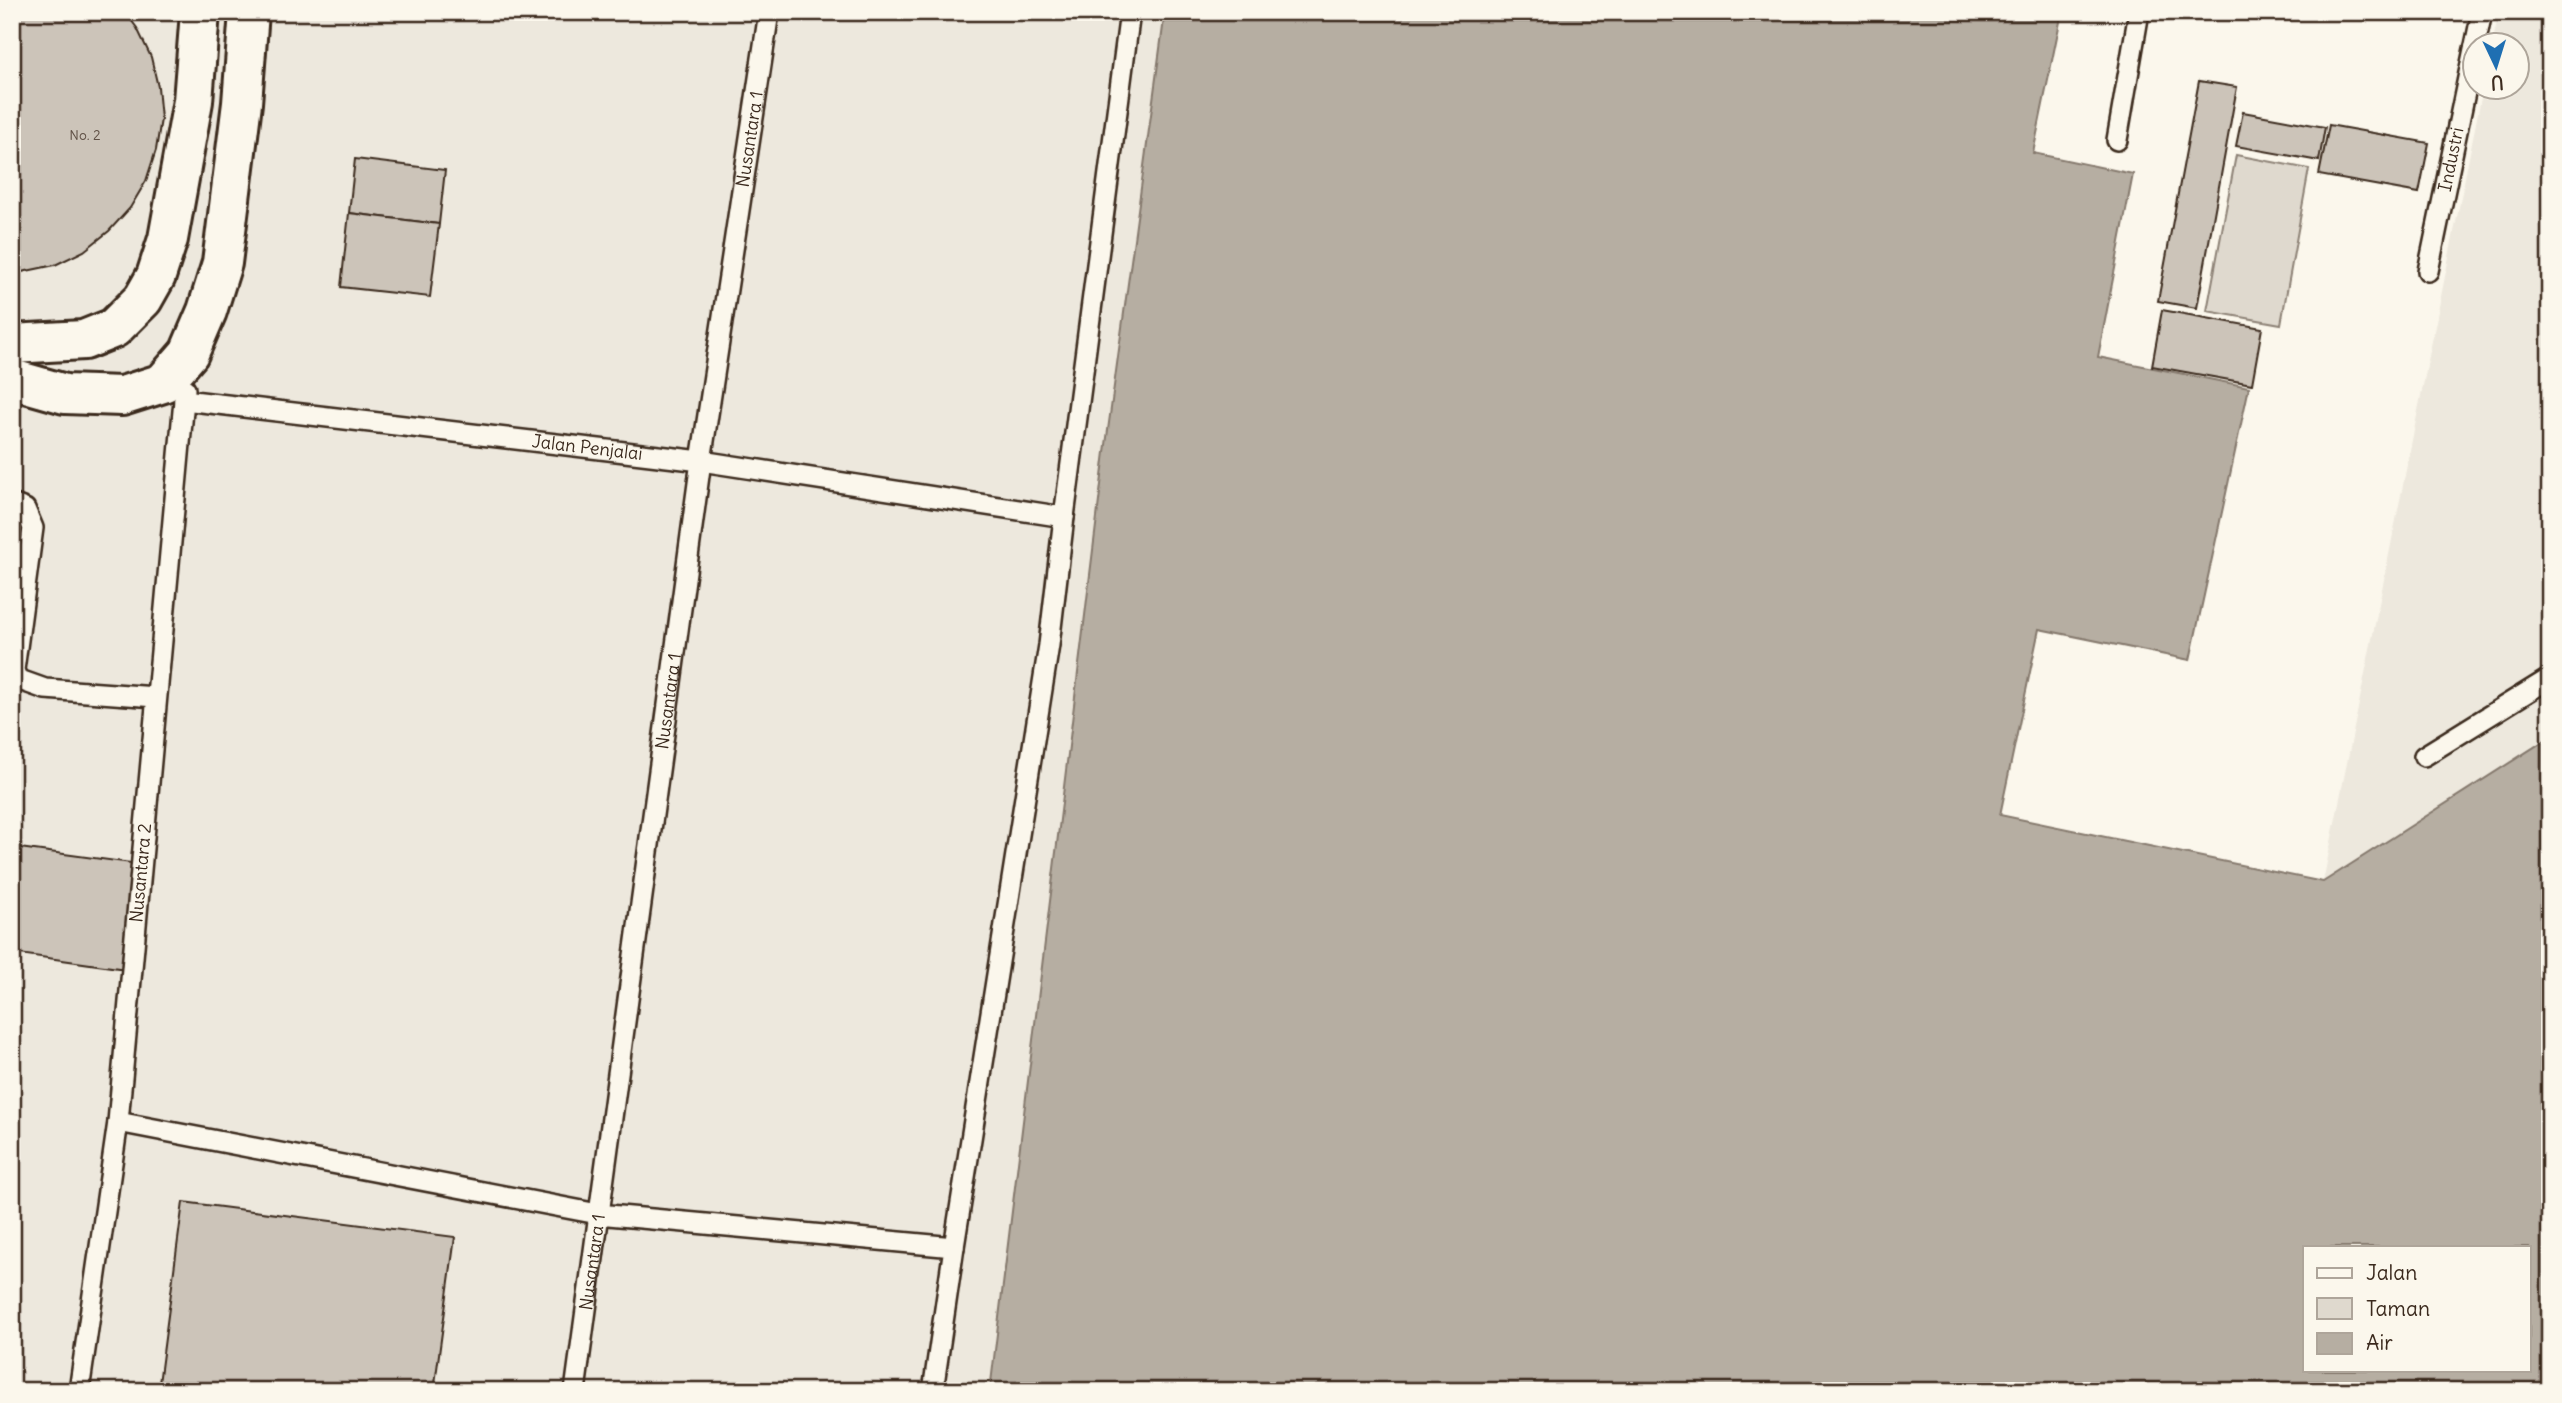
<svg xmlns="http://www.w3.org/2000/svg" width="2562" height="1403" viewBox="0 0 2562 1403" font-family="Delius,sans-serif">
	<rect width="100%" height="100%" fill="#fbf7ec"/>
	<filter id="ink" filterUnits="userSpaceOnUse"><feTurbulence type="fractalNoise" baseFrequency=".0143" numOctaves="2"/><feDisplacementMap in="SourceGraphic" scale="14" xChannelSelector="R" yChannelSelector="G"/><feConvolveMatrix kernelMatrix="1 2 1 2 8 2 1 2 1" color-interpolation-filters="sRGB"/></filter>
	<g filter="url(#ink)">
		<g fill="#ede8dd">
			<path d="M12 12H1165L1105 452 990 1391H12Z"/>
			<path d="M2499 12H2550V737L2323 882 2483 88H2516V46L2492 45Z"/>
		</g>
		<path fill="#dfd9ce" stroke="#8d8276" stroke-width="2" d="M2236 155 2309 169 2281 324 2207 311Z"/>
		<path fill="#b6aea2" stroke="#85796d" stroke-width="2" fill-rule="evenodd" d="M1165 12H2062L2033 153 2133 174 2098 357 2249 387 2190 660 2039 629 2000 815 2323 882 2550 737V1391H990L1105 452ZM2305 1247H2529V1370H2305Z"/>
		<g fill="#ccc4b9" stroke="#3b2a1e" stroke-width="2">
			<path d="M12 12H125L137 28 151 57 158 87 161 119 156 150 146 181 130 208 109 231 84 251 55 265 12 274Z"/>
			<path d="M2199 81 2237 87 2197 308 2158 301Z"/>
			<path d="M2243 112 2325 127 2319 161 2236 146Z"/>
			<path d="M2329 125 2429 143 2419 193 2319 175Z"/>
			<path d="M355 159 445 170 439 224 349 213Z"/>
			<path d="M349 213 439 224 430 297 341 287Z"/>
			<path d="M2162 310 2262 328 2252 384 2152 366Z"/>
			<path d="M12 847 139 864 126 969 12 953Z"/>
			<path d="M183 1202 455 1237 434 1391H158Z"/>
		</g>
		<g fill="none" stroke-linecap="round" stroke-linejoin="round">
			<g stroke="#3b2a1e" stroke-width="24">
				<g id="lane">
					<path d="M2475 46 2482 12"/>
					<path d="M2117 140 2139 12"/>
					<path id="s1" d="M2428 271 2474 49"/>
					<path id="s2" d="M184 400 701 461 1064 517 1049 645 954 1247"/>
					<path d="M12 504 25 509 33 528 14 670 17 679 45 689 156 697"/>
					<path d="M1064 517 1130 12"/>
					<path d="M2424 756 2550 678"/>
					<path d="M118 1122 598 1214 954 1247 933 1391"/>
					<path id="s3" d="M79 1391 118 1122 185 389"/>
					<path id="s4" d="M575 1391 701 461 769 12"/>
				</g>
			</g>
			<g stroke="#3b2a1e" stroke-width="44">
				<g id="secondary">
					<path d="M12 344 84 340 114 328 143 299 156 276 168 239 193 101 200 12"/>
					<path d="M12 379 65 394 122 396 163 383 189 353 207 311 222 263 242 103 249 12"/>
				</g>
			</g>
			<use href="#lane" stroke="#fbf7ec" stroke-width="19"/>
			<use href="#secondary" stroke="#fbf7ec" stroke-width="38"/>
		</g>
	</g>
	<g text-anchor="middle" stroke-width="5" stroke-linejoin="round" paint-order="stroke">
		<g font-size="14" fill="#5f5045">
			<text x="85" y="140">No. 2</text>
		</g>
		<g font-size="18" fill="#3b2a1e" stroke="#fbf7ec">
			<text dy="6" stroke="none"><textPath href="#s4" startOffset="1264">Nusantara 1</textPath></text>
			<text dy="6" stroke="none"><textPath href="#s1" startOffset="114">Industri</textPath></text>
			<text dy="6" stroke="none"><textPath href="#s2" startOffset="406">Jalan Penjalai</textPath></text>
			<text dy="6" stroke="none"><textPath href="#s4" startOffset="696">Nusantara 1</textPath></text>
			<text dy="6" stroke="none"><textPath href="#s3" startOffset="522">Nusantara 2</textPath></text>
			<text dy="6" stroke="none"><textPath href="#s4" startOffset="130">Nusantara 1</textPath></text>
		</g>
	</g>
	<rect width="2562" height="1403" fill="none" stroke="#fbf7ec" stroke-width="42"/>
	<rect x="21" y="21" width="2520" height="1361" fill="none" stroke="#3b2a1e" stroke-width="2.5" filter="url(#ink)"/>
	<rect x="2303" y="1246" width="228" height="126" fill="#fbf7ec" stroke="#aea59a" stroke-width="2"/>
	<rect x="2317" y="1268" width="35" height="10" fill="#fbf7ec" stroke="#aea59a" stroke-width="2"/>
	<text x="2366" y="1280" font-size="21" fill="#3b2a1e">Jalan</text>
	<rect x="2317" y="1298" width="35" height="21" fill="#dfd9ce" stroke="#aea59a" stroke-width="2"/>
	<text x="2366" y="1316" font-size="21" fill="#3b2a1e">Taman</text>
	<rect x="2317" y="1333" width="35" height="21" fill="#b6aea2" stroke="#aea59a" stroke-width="2"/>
	<text x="2366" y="1350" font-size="21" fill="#3b2a1e">Air</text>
	<g transform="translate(2496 66) rotate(176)"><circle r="33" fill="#fbf7ec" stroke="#aea59a" stroke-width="2"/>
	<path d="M0-5L12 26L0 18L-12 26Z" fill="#1f6fb2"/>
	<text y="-10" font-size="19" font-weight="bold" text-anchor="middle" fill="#3b2a1e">U</text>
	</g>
</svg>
